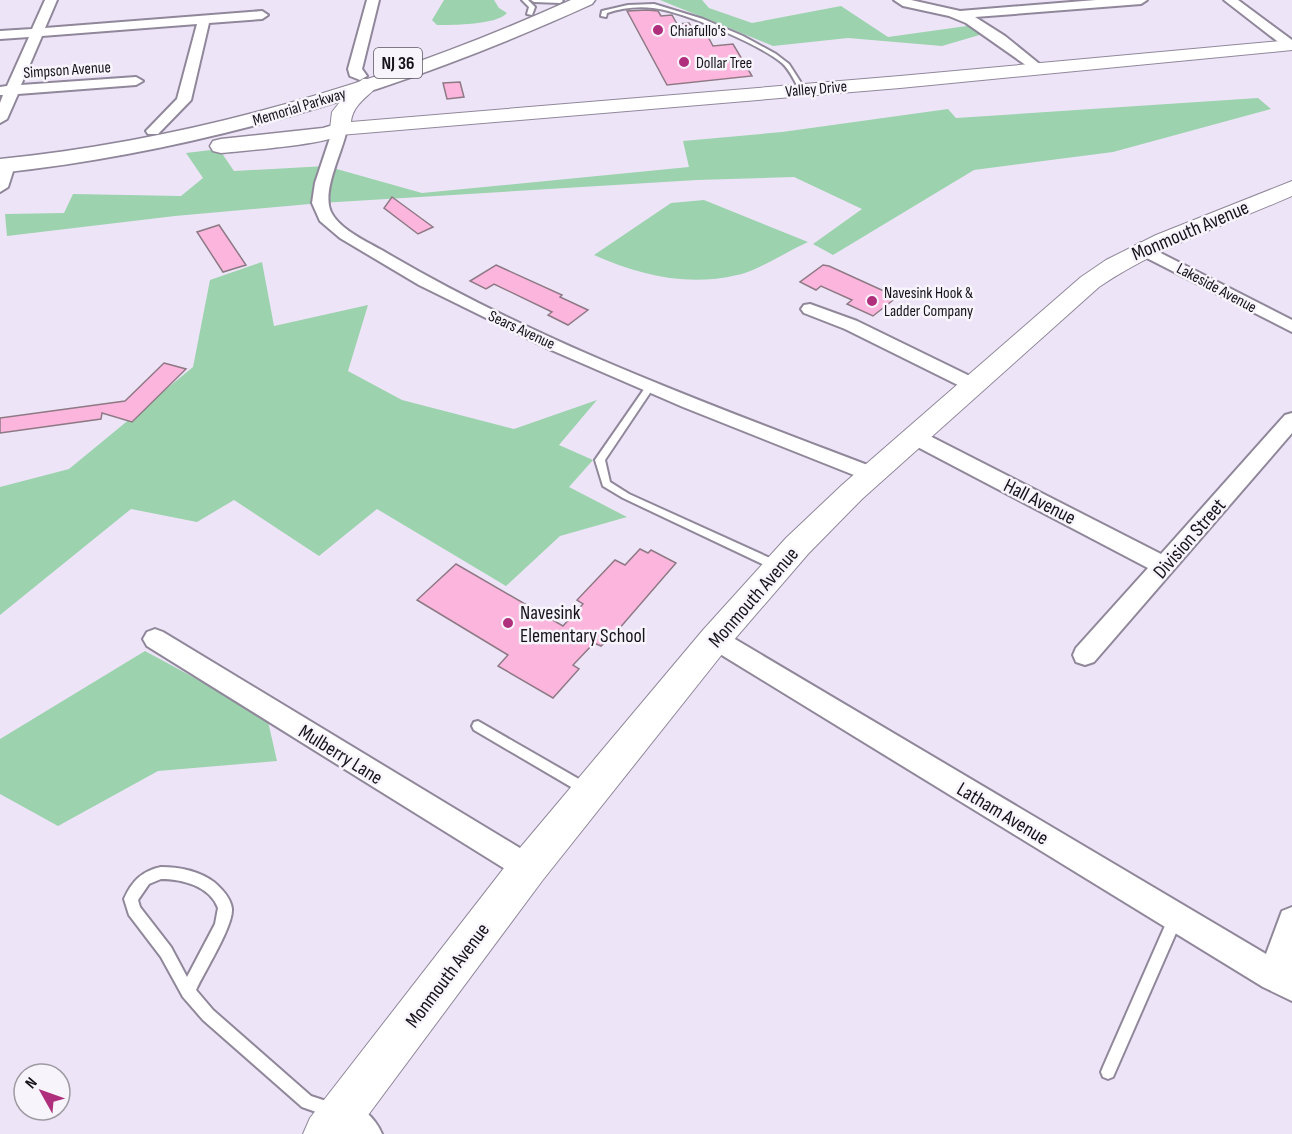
<svg xmlns="http://www.w3.org/2000/svg" width="1292" height="1134" viewBox="0 0 1292 1134" font-family="'Sofia Sans Condensed',sans-serif">
	<rect width="100%" height="100%" fill="#eee4f8"/>
	<g fill="#9cd3ae">
		<path d="M444 0H494L499 8 507 13C497 25 453 25 437 25L432 20Z"/>
		<path d="M660 0H702L709 8 752 23 841 6 888 37 981 24 993 31 942 46 848 38 773 46Z"/>
		<path d="M1258 98 1271 109 1113 152 974 170 833 255 813 244 862 209 794 177 697 180 321 203 175 216 7 236 5 214 64 213 73 194 181 196 203 178 186 153 219 149 234 171 326 166 422 193 689 167 683 141 782 132 948 109 956 118Z"/>
		<path d="M704 200 808 242C788 251 757 271 737 275 687 287 639 275 594 255L671 203Z"/>
		<path d="M262 262 274 326 368 305 348 371 402 400 514 429 597 400 559 445 593 460 569 487 627 517 560 536 506 586 377 509 319 556 234 500 197 522 131 509 0 615V487L69 469 193 367 210 280Z"/>
		<path d="M145 651 267 717 277 761 158 771 58 826 0 794V739Z"/>
	</g>
	<g fill="#fcb5dc" stroke="#8e7a85" stroke-width="1.5">
		<path d="M647 10 658 11 661 16 672 15 677 24 689 23 696 34 706 33 713 46 733 44 752 76 667 85 627 11Z"/>
		<path d="M460 82 464 97 447 99 443 83Z"/>
		<path d="M392 197 433 227 418 234 384 208Z"/>
		<path d="M219 225 246 265 223 272 197 232Z"/>
		<path d="M496 265 562 295 560 297 588 310 568 325 548 315 552 312 494 284 486 289 470 281Z"/>
		<path d="M823 265 829 266 897 297 873 316 847 304 852 300 821 286 816 290 800 282Z"/>
		<path d="M164 363 186 369 132 422 102 413 101 419 0 433V418L125 401Z"/>
		<path d="M640 549 648 553 651 550 676 563 618 630 601 646 594 643 573 665 579 669 553 698 498 666 508 655 417 600 456 564 563 626 583 604 577 600 615 560 625 565Z"/>
	</g>
	<g fill="none" stroke-linecap="round" stroke-linejoin="round">
		<g stroke="#90889a" stroke-width="4">
			<g id="lane">
				<path d="M522 0H528L535 7 532 15 527 14 529 7Z"/>
				<path d="M531 0H562L563 1 560 3 534 2Z"/>
				<path d="M654 4 703 19 743 36 776 54 789 64 805 89 800 90C794 81 790 70 782 63 759 44 682 11 653 8 638 6 621 8 607 13L606 17 601 16 602 11 628 5Z"/>
				<path d="M650 384 654 387 605 460 610 482 629 494 781 563 782 566 781 569H773L623 498 603 486 595 460 647 385Z"/>
				<path d="M478 721 591 786 593 790 591 794 587 796 583 794 474 730 472 726 474 722Z"/>
				<path d="M161 867C180 867 199 871 214 882 222 889 231 898 232 909 233 927 204 972 196 990L213 1010 311 1096 338 1105 341 1110 338 1115 333 1118 302 1107 203 1020 183 997 161 957 129 915 124 899C132 881 142 871 161 867ZM161 879C182 879 210 886 218 908L215 924 187 977 171 947 140 907 138 900 149 884Z"/>
				<path d="M1176 910 1181 912 1183 917 1113 1077 1108 1079 1103 1077 1101 1072 1103 1067 1171 912Z"/>
			</g>
		</g>
		<g stroke="#90889a" stroke-width="4">
			<g id="street">
				<path d="M45 0H57L45 28 262 11 268 15 262 19 209 23 191 100 158 134H148L146 131 177 99 197 24 42 36 21 85 136 77 143 81 136 85 18 94 7 119 0 123V103L3 95H0V87L7 86 29 37 0 39V31L32 29Z"/>
				<path d="M367 0H379L362 69 367 76 360 80 350 76 348 69Z"/>
				<path d="M894 0H911L960 11 1096 0H1147L1141 4 975 17 1005 36 1042 66 1044 69 1042 72 1037 73 966 23 949 16 903 6Z"/>
				<path d="M1224 0H1238L1292 40V49L1286 48Z"/>
				<path d="M340 125 347 129C343 151 321 191 331 212 340 230 368 242 385 252 539 343 711 405 878 469L881 474 878 479 871 481 864 479 683 407 549 349 419 285 340 238 320 221 312 203 315 183 333 129Z"/>
				<path d="M7 160 15 165 8 187 0 192V164Z"/>
				<path d="M1141 243 1292 320V332L1135 252 1133 248Z"/>
				<path d="M810 304 857 321 980 381 983 385 980 389 973 391 966 389 845 329 804 313 801 309 804 305Z"/>
				<path d="M1292 413V433L1094 662 1085 665 1076 662 1073 655 1076 648 1148 568 908 442 905 437 908 432 915 430 922 432 1161 554 1285 415Z"/>
				<path d="M155 629 163 632 538 859 542 868 538 877 528 881 518 877 147 646 143 639 147 632Z"/>
				<path d="M715 629 723 632 1266 954 1282 911 1292 907V1001L1263 987 707 646 703 639 707 632Z"/>
				<path d="M342 1097C359 1104 375 1117 382 1134H341L331 1124 326 1113 331 1102Z"/>
			</g>
		</g>
		<g stroke="#90889a" stroke-width="2">
			<g id="secondary">
				<path d="M1292 40V50L900 88 340 135 333 133 330 129 332 112 350 89 363 79H377L380 83C370 96 353 103 351 122L900 76Z"/>
				<path d="M1292 181V196C1226 225 1159 246 1099 287L862 499 808 554 727 648 542 881 354 1134H303L310 1118 514 855 703 630 786 538 842 485 1081 277 1106 260 1156 235Z"/>
			</g>
		</g>
		<g stroke="#90889a" stroke-width="3">
			<g id="highway">
				<path d="M571 0H595L592 4C406 89 204 151 0 173V159C197 139 391 81 571 0Z"/>
				<path d="M340 123 348 124 351 129C340 145 244 150 221 153L213 151 210 146 213 141 221 139 323 128Z"/>
			</g>
		</g>
		<use href="#lane" fill="#fff" fill-rule="evenodd"/>
		<use href="#street" fill="#fff" fill-rule="evenodd"/>
		<use href="#secondary" fill="#fff" fill-rule="evenodd"/>
		<use href="#highway" fill="#fff" fill-rule="evenodd"/>
	</g>
	<g fill="#b02f7c" stroke="#f8f4fc" stroke-width="2">
		<circle cx="658" cy="30" r="6"/>
		<circle cx="684" cy="62" r="6"/>
		<circle cx="872" cy="301" r="6"/>
		<circle cx="508" cy="623" r="6"/>
	</g>
	<g text-anchor="middle" stroke-width="5" stroke-linejoin="round" paint-order="stroke">
		<g font-size="16" fill="#17131a" stroke="#f8f4fc" text-anchor="start">
			<text x="670" y="36">Chiafullo's</text>
			<text x="696" y="68">Dollar Tree</text>
			<text x="884" y="298">Navesink Hook &amp;<tspan x="884" dy="18">Ladder Company</tspan></text>
		</g>
		<g font-size="16" fill="#17131a" stroke="#f8f4fc">
			<text transform="translate(67 69) rotate(-4)" y="6">Simpson Avenue</text>
			<text transform="translate(816 88) rotate(-5)" y="6">Valley Drive</text>
			<text transform="translate(299 106) rotate(-17)" y="6">Memorial Parkway</text>
			<text transform="translate(1217 287) rotate(28)" y="6">Lakeside Avenue</text>
			<text transform="translate(522 329) rotate(25)" y="6">Sears Avenue</text>
		</g>
		<rect fill="#f8f4fc" stroke="#5a565e" stroke-width="1.5" x="374" y="48" width="48" height="30" rx="4.5"/>
		<g font-size="18" font-weight="bold" fill="#17131a">
			<text x="398" y="69">NJ 36</text>
		</g>
		<g font-size="20" fill="#17131a" stroke="#f8f4fc">
			<text transform="translate(1190 230) rotate(-23)" y="7">Monmouth Avenue</text>
			<text transform="translate(1040 501) rotate(27)" y="7">Hall Avenue</text>
			<text transform="translate(1189 538) rotate(-49)" y="7">Division Street</text>
			<text transform="translate(753 597) rotate(-49)" y="7">Monmouth Avenue</text>
			<text transform="translate(341 754) rotate(32)" y="7">Mulberry Lane</text>
			<text transform="translate(1003 813) rotate(31)" y="7">Latham Avenue</text>
			<text transform="translate(447 975) rotate(-53)" y="7">Monmouth Avenue</text>
		</g>
		<g font-size="20" fill="#17131a" stroke="#f8f4fc" text-anchor="start">
			<text x="520" y="619">Navesink<tspan x="520" dy="23">Elementary School</tspan></text>
		</g>
	</g>
	<g transform="translate(42 1092) rotate(310)"><circle r="28" fill="#f8f4fc" stroke="#9e9aa2" stroke-width="1.5"/>
	<path d="M0-4.5L10 22L0 15L-10 22Z" fill="#b02f7c"/>
	<text y="-9" font-size="16" font-weight="bold" text-anchor="middle" fill="#17131a">N</text>
	</g>
</svg>
